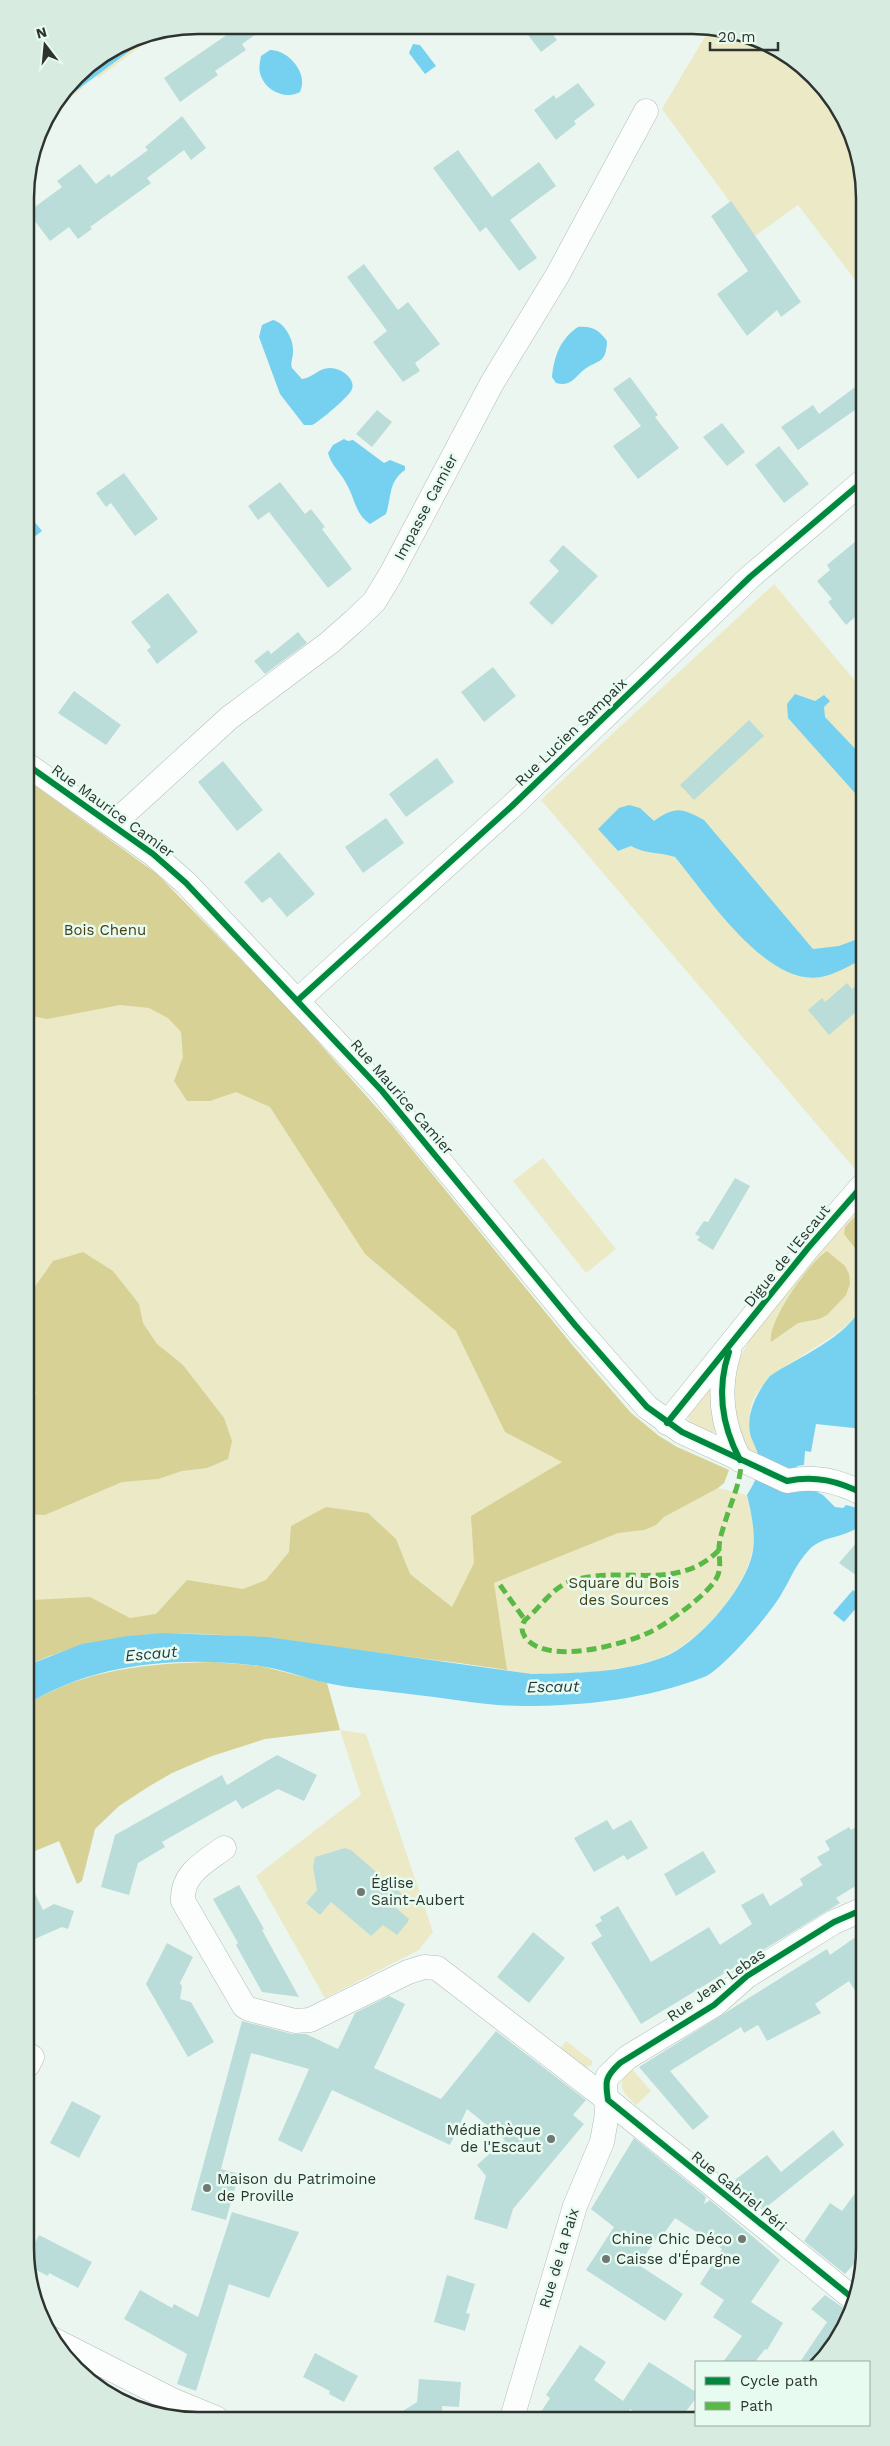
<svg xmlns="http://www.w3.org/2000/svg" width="890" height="2446" viewBox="0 0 890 2446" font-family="'Work Sans',sans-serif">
	<rect width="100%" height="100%" fill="#ebf6f1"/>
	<g fill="#eceac6">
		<path d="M710 28H726L778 48 814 76 842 112 862 164V289L798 205 755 236 662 109Z"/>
		<path d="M144 36 148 41 98 78 88 66 132 38Z"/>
		<path d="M76 78 83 88 49 113Z"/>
		<path d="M774 584 862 689 863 1168 859 1174 541 800Z"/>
		<path d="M26 779 157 874 287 1007 392 1125 573 1346 631 1413 659 1436 677 1447 729 1470 724 1483 718 1488 747 1495C752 1516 757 1539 750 1560 739 1595 699 1641 665 1656 634 1670 566 1676 532 1674 502 1671 472 1661 442 1661 311 1657 180 1657 49 1655L28 1665Z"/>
		<path d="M543 1158 616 1249 586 1273 513 1181Z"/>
		<path d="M863 1200C863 1216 866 1299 862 1307 842 1346 748 1369 750 1416 751 1430 757 1446 760 1461L744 1448 731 1402 738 1361 756 1328Z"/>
		<path d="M711 1380 717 1429 710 1434 689 1422 688 1413Z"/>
		<path d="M340 1730 366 1734 433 1932 419 1950 325 1998 256 1876 361 1795Z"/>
		<path d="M566 2041 592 2061V2065L584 2068 558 2051Z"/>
		<path d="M631 2068 651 2091 636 2105C621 2090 615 2085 631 2068Z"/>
	</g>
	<g fill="#d7d195">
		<path d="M26 779 157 874 287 1007 392 1125 573 1346 631 1413 659 1436 677 1447 729 1470 724 1483 718 1488 664 1517 656 1525 644 1530 618 1533 494 1583 507 1670C448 1661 389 1654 330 1647 223 1633 130 1619 28 1665L27 1570 30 1572 32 1600 90 1597 130 1618 156 1614 187 1580 243 1589 266 1580 289 1552 291 1526 326 1507 368 1513 396 1539 410 1574 452 1607 474 1563 471 1516 562 1462 505 1432 456 1331 365 1254 270 1107 236 1092 210 1101H187L174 1081 183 1057 181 1032 168 1018 149 1008 120 1005 47 1019 27 1015Z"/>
		<path d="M863 1208V1254L858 1252 844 1234 845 1227Z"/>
		<path d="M827 1251 845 1266 849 1274 850 1284 846 1295 827 1315 819 1319 798 1323 771 1342C767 1322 810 1261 827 1251Z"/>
		<path d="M83 1252 113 1271 139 1304 143 1323 157 1344 183 1365 224 1418 232 1441 228 1459 207 1468 182 1471 158 1479 122 1482 45 1515 27 1514V1405L36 1393 27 1369V1298L53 1261Z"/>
		<path d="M214 1662 261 1666 327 1683 340 1730 265 1739 212 1756 172 1773 148 1787 119 1806 95 1829 82 1881 77 1884 59 1841 28 1854V1704C84 1669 150 1663 214 1662Z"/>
	</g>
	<g fill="#75d1ef">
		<path d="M413 44 420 45 436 66 425 74 409 53Z"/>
		<path d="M270 50C289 50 309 74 300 92 286 100 266 91 261 76 258 69 260 62 261 56Z"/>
		<path d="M273 320C285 323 294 340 293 352 293 359 290 362 292 368L302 379C313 378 318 368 330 368 336 368 343 371 347 375 351 379 354 384 352 389 350 396 319 422 312 425 310 425 307 425 304 425L280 394 259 337 262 325Z"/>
		<path d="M578 327C592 326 599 330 607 341 606 364 599 359 585 369 574 377 572 387 556 383L552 377C554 357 560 339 578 327Z"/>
		<path d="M344 439 348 441 353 440 384 463 390 460 405 466V470C388 482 392 496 386 514L370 524C355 514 355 498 346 483 341 473 331 465 328 453L333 445Z"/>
		<path d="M26 511 42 531 29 541 26 538Z"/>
		<path d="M795 694 815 701 824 695 830 701 824 707 825 717 862 756 863 802 788 718 787 704Z"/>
		<path d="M629 805 640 808 654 821C676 806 681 808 704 820L813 949 839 946 863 937V959C849 966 836 974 821 977 766 987 706 894 675 857 660 852 645 854 631 846L618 851 598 829 619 808Z"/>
		<path d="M863 1305V1429L816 1424 811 1452 805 1451 804 1465 797 1466 804 1485 823 1495 835 1507 843 1508 846 1505 861 1509 860 1525C846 1539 823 1534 808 1551 796 1564 791 1578 782 1593 772 1612 722 1670 704 1677 648 1699 584 1706 523 1706 486 1706 446 1698 409 1694 382 1690 353 1689 327 1683 304 1678 283 1669 260 1666 183 1656 95 1662 28 1704V1665L82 1644 128 1636 163 1633 267 1637 532 1674C575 1673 623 1673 664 1657 697 1644 741 1593 751 1559 757 1539 752 1516 747 1495 753 1485 759 1475 759 1463 760 1455 754 1445 751 1437 745 1415 756 1393 770 1376 800 1356 845 1339 863 1305Z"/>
		<path d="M853 1590 864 1599 844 1622 833 1613Z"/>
	</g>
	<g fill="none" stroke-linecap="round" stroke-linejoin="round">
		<path stroke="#75d1ef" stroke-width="7" d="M62 97 144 36"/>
	</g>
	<g fill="#bbddda">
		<path d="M222 25H269L242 44 246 50 215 71 218 75 180 102 164 78 228 34Z"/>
		<path d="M522 27H547L557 40 541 52Z"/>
		<path d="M578 83 595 105 574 121 576 124 556 140 534 110 554 95 556 99Z"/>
		<path d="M182 116 206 148 191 160 184 150 147 178 151 183 90 227 92 229 78 239 69 227 50 241 28 212 62 187 57 181 80 164 96 184 109 174 111 177 148 150 145 147Z"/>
		<path d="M458 150 492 197 539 162 556 186 510 220 537 258 519 271 486 227 480 232 433 168Z"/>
		<path d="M731 201 801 302 781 317 777 310 747 336 717 294 748 271 711 216Z"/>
		<path d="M364 264 398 310 408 302 440 344 415 363 420 371 403 382 373 342 387 331 347 277Z"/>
		<path d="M630 377 658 415 655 417 679 448 638 479 613 446 641 426 613 389Z"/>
		<path d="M862 382V405L798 450 781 427 813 405 819 414Z"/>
		<path d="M377 410 392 422 372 447 356 434Z"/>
		<path d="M722 423 745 452 727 466 703 437Z"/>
		<path d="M779 446 809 484 784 503 755 465Z"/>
		<path d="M124 473 158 519 135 536 111 503 106 507 96 493Z"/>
		<path d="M280 482 305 514 311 509 325 527 322 529 352 569 328 588 269 512 258 520 248 506Z"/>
		<path d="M862 536V611L846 625 828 602 832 599 817 581 830 570 827 565Z"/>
		<path d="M563 545 598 576 552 625 529 603 559 571 549 561Z"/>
		<path d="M168 593 198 632 157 664 147 650 151 647 131 622Z"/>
		<path d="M298 632 307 643 265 674 254 661 268 650 271 654Z"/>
		<path d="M493 667 516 696 484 722 461 692Z"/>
		<path d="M74 691 121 725 106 745 58 713Z"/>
		<path d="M749 720 764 736 694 800 680 785Z"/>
		<path d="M437 758 454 782 406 817 389 794Z"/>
		<path d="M223 761 263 810 237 831 198 782Z"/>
		<path d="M386 818 404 843 363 873 345 847Z"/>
		<path d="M279 852 315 894 287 917 270 897 262 903 244 882Z"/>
		<path d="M863 979V1006L829 1035 808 1010 822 998 825 1002 847 983 852 989Z"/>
		<path d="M735 1178 750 1186 713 1250 697 1240 700 1237 695 1234 704 1221 708 1222Z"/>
		<path d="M864 1534V1581L839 1563Z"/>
		<path d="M277 1755 317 1775 304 1801 278 1789 242 1809 236 1800 162 1842 165 1847 138 1863 129 1895 101 1887 115 1835 222 1775 227 1785Z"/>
		<path d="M607 1820 613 1830 631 1820 648 1848 627 1860 624 1855 594 1872 574 1838Z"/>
		<path d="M864 1822V1881L836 1898 840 1903 641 2024 591 1943 602 1936 595 1925 602 1921 600 1917 618 1906 651 1962 709 1927 720 1945 752 1924 741 1905 763 1893 770 1906 803 1885 800 1879 822 1865 817 1857 830 1850 825 1841 849 1827 851 1830Z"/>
		<path d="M345 1848 351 1850 404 1896 396 1908 409 1919 408 1922 397 1935 383 1925 371 1936 331 1902 320 1915 306 1903 317 1890 313 1867 315 1857Z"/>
		<path d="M703 1851 716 1872 676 1896 664 1874Z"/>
		<path d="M28 1879 43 1910 54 1904 74 1911 68 1929 62 1927 28 1942Z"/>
		<path d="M239 1885 264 1929 262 1930 299 1997 262 1992 236 1945 238 1943 213 1899Z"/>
		<path d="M864 1931V2005L849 1981 815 2004 821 2013 767 2041 758 2025 744 2033 741 2027 670 2071 709 2117 693 2130 639 2067 827 1949 830 1955Z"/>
		<path d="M533 1932 565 1958 529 2003 497 1977Z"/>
		<path d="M167 1943 193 1957 180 1983 182 1987 180 1999 191 2002 214 2042 188 2057 146 1984Z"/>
		<path d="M389 1996 405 2004 374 2068 441 2099 496 2031 586 2100 573 2115 584 2124 513 2209 507 2229 474 2219 486 2176 477 2165 505 2140 467 2109 450 2145 332 2090 302 2152 278 2140 309 2069 251 2053 221 2169 239 2174 226 2220 191 2210 242 2021 292 2034H306L338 2049 355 2013Z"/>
		<path d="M72 2101 101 2116 79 2158 50 2143Z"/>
		<path d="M833 2130 844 2145 764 2209 748 2196 735 2180 767 2155 781 2172Z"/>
		<path d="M634 2138 706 2197 704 2204 710 2200 780 2260 751 2302 783 2323 767 2350 765 2349 755 2362H723L742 2336 713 2317 724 2300 700 2284 722 2249 675 2218 663 2235 660 2233 639 2265 683 2294 665 2321 586 2270 614 2227 591 2209Z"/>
		<path d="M865 2180V2251L845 2274 804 2241 830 2203 842 2211Z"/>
		<path d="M232 2212 299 2232 269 2298 229 2284 196 2391 177 2384 187 2354 124 2319 140 2290 172 2308 174 2304 198 2317Z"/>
		<path d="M39 2235 92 2262 78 2288 49 2273 48 2276 28 2266V2256Z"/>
		<path d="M447 2275 475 2284 466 2313 470 2314 465 2331 434 2322Z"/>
		<path d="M825 2295 852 2314 822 2362H800L827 2322 811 2309Z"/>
		<path d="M580 2345 606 2362 594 2380 623 2401 649 2362 696 2392V2398L681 2418H644L630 2409 625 2418H537L550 2398 546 2395Z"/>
		<path d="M315 2353 358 2376 344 2402 329 2394 330 2391 303 2377Z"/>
		<path d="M419 2379 461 2382 459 2407 442 2406V2418H392L417 2402Z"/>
	</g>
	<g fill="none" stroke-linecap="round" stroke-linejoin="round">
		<g stroke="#b3bcb8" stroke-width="25">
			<g id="minor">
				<path d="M26 764 153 854 186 883 382 1091 575 1325 647 1407 682 1432 787 1481C815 1475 838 1481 864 1494"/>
				<path d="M112 825 229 718 329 643 354 621 374 602 391 574 492 383 557 276 646 111"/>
				<path d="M298 1000 512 806 750 577 862 482"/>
				<path d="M729 1352C717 1389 722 1426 740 1460"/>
				<path d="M667 1423 808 1248 863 1185"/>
				<path d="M224 1848C205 1862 181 1874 183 1901L244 2006 249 2009 295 2021 310 2020 408 1972 424 1967 437 1968 608 2100 855 2300"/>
				<path d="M28 2055 32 2057 28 2065"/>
				<path d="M52 2339 170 2399 216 2418"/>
				<path d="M512 2418 575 2206 602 2142 607 2114 605 2083 608 2076 628 2057 714 2005 747 1976 834 1922 864 1909"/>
			</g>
		</g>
		<use href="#minor" stroke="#fcfefd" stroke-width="24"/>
		<g stroke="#58b947" stroke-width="5" stroke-dasharray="10 5" stroke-linecap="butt">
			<path d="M719 1550C676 1594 621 1563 569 1582 552 1588 539 1609 525 1620 521 1626 521 1631 525 1637 546 1666 621 1645 648 1633 666 1625 707 1595 716 1579 722 1569 719 1560 719 1549 719 1539 723 1529 726 1519 730 1505 746 1470 739 1457"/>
			<path d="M500 1585 525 1620"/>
		</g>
		<g stroke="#e7fbf0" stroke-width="9">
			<g id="cycleway">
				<path d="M26 764 153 854 186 883 382 1091 575 1325 647 1407 682 1432 787 1481C815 1475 838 1481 864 1494"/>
				<path d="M298 1000 512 806 750 577 862 482"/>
				<path d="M729 1352C716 1390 722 1426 740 1460"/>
				<path d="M667 1423 808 1248 863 1185"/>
				<path d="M855 2300 608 2100C605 2081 605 2077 620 2063L714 2005 747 1976 834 1922 864 1909"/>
			</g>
		</g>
		<use href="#cycleway" stroke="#00873e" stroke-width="6"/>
	</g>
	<g fill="#707874" stroke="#e7fbf0" stroke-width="2">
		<circle cx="361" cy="1892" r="5"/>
		<circle cx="551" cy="2139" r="5"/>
		<circle cx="207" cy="2188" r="5"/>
		<circle cx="742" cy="2239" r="5"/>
		<circle cx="606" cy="2259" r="5"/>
	</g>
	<g text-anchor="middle" stroke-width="5" stroke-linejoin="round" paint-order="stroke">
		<g font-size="15" fill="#2d3430" stroke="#e7fbf0">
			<text transform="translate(426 507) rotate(-62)" y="5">Impasse Camier</text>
			<text transform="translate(571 732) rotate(-44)" y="5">Rue Lucien Sampaix</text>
			<text transform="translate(113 811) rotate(36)" y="5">Rue Maurice Camier</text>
			<text transform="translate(402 1097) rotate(49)" y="5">Rue Maurice Camier</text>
			<text transform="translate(787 1256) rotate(-51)" y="5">Digue de l'Escaut</text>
			<text transform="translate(716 1985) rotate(-35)" y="5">Rue Jean Lebas</text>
			<text transform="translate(739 2191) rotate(39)" y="5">Rue Gabriel Péri</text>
			<text transform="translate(559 2258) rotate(-73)" y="5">Rue de la Paix</text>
		</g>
		<g font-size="15" fill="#473e12" stroke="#e7fbf0">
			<text x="105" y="935">Bois Chenu</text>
			<text x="624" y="1588">Square du Bois<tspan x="624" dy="17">des Sources</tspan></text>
		</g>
		<g font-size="15" fill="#2d3430" stroke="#e7fbf0" text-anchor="start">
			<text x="371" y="1888">Église<tspan x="371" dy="17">Saint-Aubert</tspan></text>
			<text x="541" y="2135" text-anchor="end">Médiathèque<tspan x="541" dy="17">de l'Escaut</tspan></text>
			<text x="217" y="2184">Maison du Patrimoine<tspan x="217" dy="17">de Proville</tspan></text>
			<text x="732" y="2244" text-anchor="end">Chine Chic Déco</text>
			<text x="616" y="2264">Caisse d'Épargne</text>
		</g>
		<g font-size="16" font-style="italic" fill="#1e333b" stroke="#e7fbf0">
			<text transform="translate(151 1653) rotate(-5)" y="6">Escaut</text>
			<text transform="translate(553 1686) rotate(-1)" y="6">Escaut</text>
		</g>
	</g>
	<path d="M0 0H890V2446H0ZM198 34H692A164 164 0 0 1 856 198V2248A164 164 0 0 1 692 2412H198A164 164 0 0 1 34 2248V198A164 164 0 0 1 198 34Z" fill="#d8ebe1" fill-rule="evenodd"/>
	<path fill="none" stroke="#2d3430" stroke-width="2.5" d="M198 34H692A164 164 0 0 1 856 198V2248A164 164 0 0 1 692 2412H198A164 164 0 0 1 34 2248V198A164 164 0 0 1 198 34Z"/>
	<rect x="695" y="2361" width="175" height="65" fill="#e7fbf0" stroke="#9daba3"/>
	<rect x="705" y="2377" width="25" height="8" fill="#00873e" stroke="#9daba3"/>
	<text x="740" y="2386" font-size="15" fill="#2d3430">Cycle path</text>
	<rect x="705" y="2402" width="25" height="8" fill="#58b947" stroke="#9daba3"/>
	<text x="740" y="2411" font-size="15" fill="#2d3430">Path</text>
	<g transform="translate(45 45) rotate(344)" stroke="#e7fbf0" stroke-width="4" paint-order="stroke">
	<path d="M0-4L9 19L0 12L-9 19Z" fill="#2d3430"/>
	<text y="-8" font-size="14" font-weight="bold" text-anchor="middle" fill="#2d3430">N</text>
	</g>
	<path d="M710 42v8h68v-8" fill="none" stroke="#2d3430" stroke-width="2.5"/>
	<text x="718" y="42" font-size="15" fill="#2d3430" stroke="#e7fbf0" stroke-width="4" paint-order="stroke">20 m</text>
</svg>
